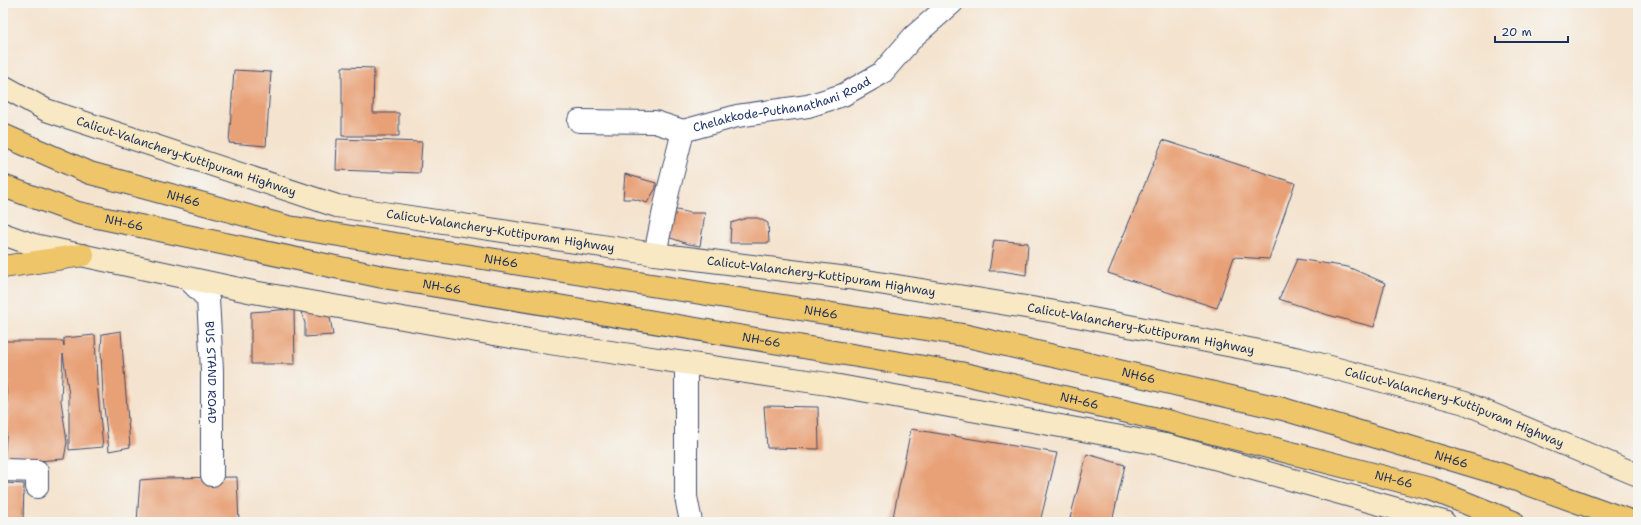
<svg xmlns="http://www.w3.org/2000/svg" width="1641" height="525" viewBox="0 0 1641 525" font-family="'Shantell Sans',sans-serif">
	<rect width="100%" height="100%" fill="#f6f6f2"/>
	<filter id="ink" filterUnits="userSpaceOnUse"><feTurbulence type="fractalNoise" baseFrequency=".025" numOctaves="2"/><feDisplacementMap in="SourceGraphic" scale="8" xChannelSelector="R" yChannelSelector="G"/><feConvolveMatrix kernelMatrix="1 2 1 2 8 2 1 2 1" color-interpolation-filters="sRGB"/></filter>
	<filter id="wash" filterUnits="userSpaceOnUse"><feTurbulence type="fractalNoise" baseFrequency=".012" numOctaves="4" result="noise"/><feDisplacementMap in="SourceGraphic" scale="16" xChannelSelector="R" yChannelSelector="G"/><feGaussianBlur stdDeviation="0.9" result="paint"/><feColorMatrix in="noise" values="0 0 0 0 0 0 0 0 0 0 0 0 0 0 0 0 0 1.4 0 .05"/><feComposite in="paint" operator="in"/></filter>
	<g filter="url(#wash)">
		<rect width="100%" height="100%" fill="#f4e3ce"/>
		<g id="blocks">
			<g fill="#e8a076">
				<path d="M342 67 374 68 373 113H399V136H342Z"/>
				<path d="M234 70 271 72 266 146 229 143Z"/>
				<path d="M337 139 422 142 420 173 336 170Z"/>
				<path d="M1163 140 1295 183 1269 259 1234 257 1217 308 1108 273Z"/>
				<path d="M625 174 656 183V188L647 203 634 199H623Z"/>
				<path d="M672 209 691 213H705L700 246 688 244 668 237Z"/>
				<path d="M747 218H758L768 223 769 243H730L731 223Z"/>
				<path d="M994 240 1028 243 1026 275 1002 271H989Z"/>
				<path d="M1297 259 1348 267 1385 283 1374 327 1328 315 1279 299Z"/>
				<path d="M294 309 295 364H251V312Z"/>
				<path d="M329 311 333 335 305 337V323L301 312Z"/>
				<path d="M121 331 130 447 109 451 103 398 101 351 102 334Z"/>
				<path d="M95 335 97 382 103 447 69 450V395L63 354 61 401 67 442 64 459 36 461 4 460 8 414 5 374V341H63L64 346V338Z"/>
				<path d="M764 406 818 407 819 449 767 448Z"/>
				<path d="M911 429 1057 453 1040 522H892Z"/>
				<path d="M1087 454 1125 465 1112 522H1069Z"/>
				<path d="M237 477 239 522H137L140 480 166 478Z"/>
				<path d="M3 483 24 484 23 522H3Z"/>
			</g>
		</g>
	</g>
	<g filter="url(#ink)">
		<use href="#blocks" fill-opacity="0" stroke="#3c4a6f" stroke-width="1"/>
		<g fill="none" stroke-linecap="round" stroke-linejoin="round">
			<g stroke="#3c4a6f" stroke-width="24">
				<g id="street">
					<path d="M579 121 655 122 683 131"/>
					<path id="s1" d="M655 254 667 196 683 131 737 116 808 106 843 95 882 73 914 36 952 3"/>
					<path id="s2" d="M187 278 208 299 212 370V475"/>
					<path d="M686 363V497L691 522"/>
					<path d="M3 470 37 471V487"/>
				</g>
			</g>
			<g stroke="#3c4a6f" stroke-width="24">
				<g id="secondary">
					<path id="s3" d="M3 86 46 110 337 206 655 254 848 278 1056 312 1300 359 1465 403 1638 475"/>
					<path d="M3 234 34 245 253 292 529 340 828 384 1171 446 1444 522"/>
				</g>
			</g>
			<g stroke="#3c4a6f" stroke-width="24">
				<path id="primary" d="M3 267 83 255"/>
			</g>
			<g stroke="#3c4a6f" stroke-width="24">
				<g id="highway">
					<path id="s4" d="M3 135 90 173 289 227 963 335 1283 409 1500 474 1633 522"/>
					<path id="s5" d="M3 186 78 213 383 277 960 373 1171 422 1431 489 1513 522"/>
				</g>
			</g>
			<use href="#street" stroke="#fff" stroke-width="22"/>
			<use href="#secondary" stroke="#f8e8c3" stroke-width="22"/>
			<use href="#primary" stroke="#eec569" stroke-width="22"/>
			<use href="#highway" stroke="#eec569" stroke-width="22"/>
		</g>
	</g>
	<g text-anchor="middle" stroke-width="3" stroke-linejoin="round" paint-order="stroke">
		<g font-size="12" fill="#1b2f5e" stroke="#f6f6f2">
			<text dy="4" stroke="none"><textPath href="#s1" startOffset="229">Chelakkode-Puthanathani Road</textPath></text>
			<text dy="4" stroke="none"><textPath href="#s3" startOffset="197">Calicut-Valanchery-Kuttipuram Highway</textPath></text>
			<text dy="4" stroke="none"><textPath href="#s4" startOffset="192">NH66</textPath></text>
			<text dy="4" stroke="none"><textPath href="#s5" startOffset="127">NH-66</textPath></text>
			<text dy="4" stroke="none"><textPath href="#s3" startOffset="521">Calicut-Valanchery-Kuttipuram Highway</textPath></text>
			<text dy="4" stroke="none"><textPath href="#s4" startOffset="516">NH66</textPath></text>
			<text dy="4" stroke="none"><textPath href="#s3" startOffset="845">Calicut-Valanchery-Kuttipuram Highway</textPath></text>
			<text dy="4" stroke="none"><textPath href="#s5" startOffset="451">NH-66</textPath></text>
			<text dy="4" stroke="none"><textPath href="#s4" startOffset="840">NH66</textPath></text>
			<text dy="4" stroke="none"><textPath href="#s3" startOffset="1169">Calicut-Valanchery-Kuttipuram Highway</textPath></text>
			<text dy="4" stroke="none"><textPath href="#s5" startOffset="775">NH-66</textPath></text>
			<text dy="4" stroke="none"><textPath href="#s2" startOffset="103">BUS STAND ROAD</textPath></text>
			<text dy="4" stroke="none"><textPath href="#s4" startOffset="1164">NH66</textPath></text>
			<text dy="4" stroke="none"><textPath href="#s5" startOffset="1099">NH-66</textPath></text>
			<text dy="4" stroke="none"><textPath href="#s3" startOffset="1493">Calicut-Valanchery-Kuttipuram Highway</textPath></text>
			<text dy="4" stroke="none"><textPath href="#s4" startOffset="1488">NH66</textPath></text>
			<text dy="4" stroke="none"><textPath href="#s5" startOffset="1423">NH-66</textPath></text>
		</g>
	</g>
	<rect width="1641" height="525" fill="none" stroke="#f6f6f2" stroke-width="16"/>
	<path d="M1495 36v6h73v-6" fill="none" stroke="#1b2f5e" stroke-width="2"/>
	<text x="1501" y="36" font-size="12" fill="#1b2f5e" stroke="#f6f6f2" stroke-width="3" paint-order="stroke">20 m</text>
</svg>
